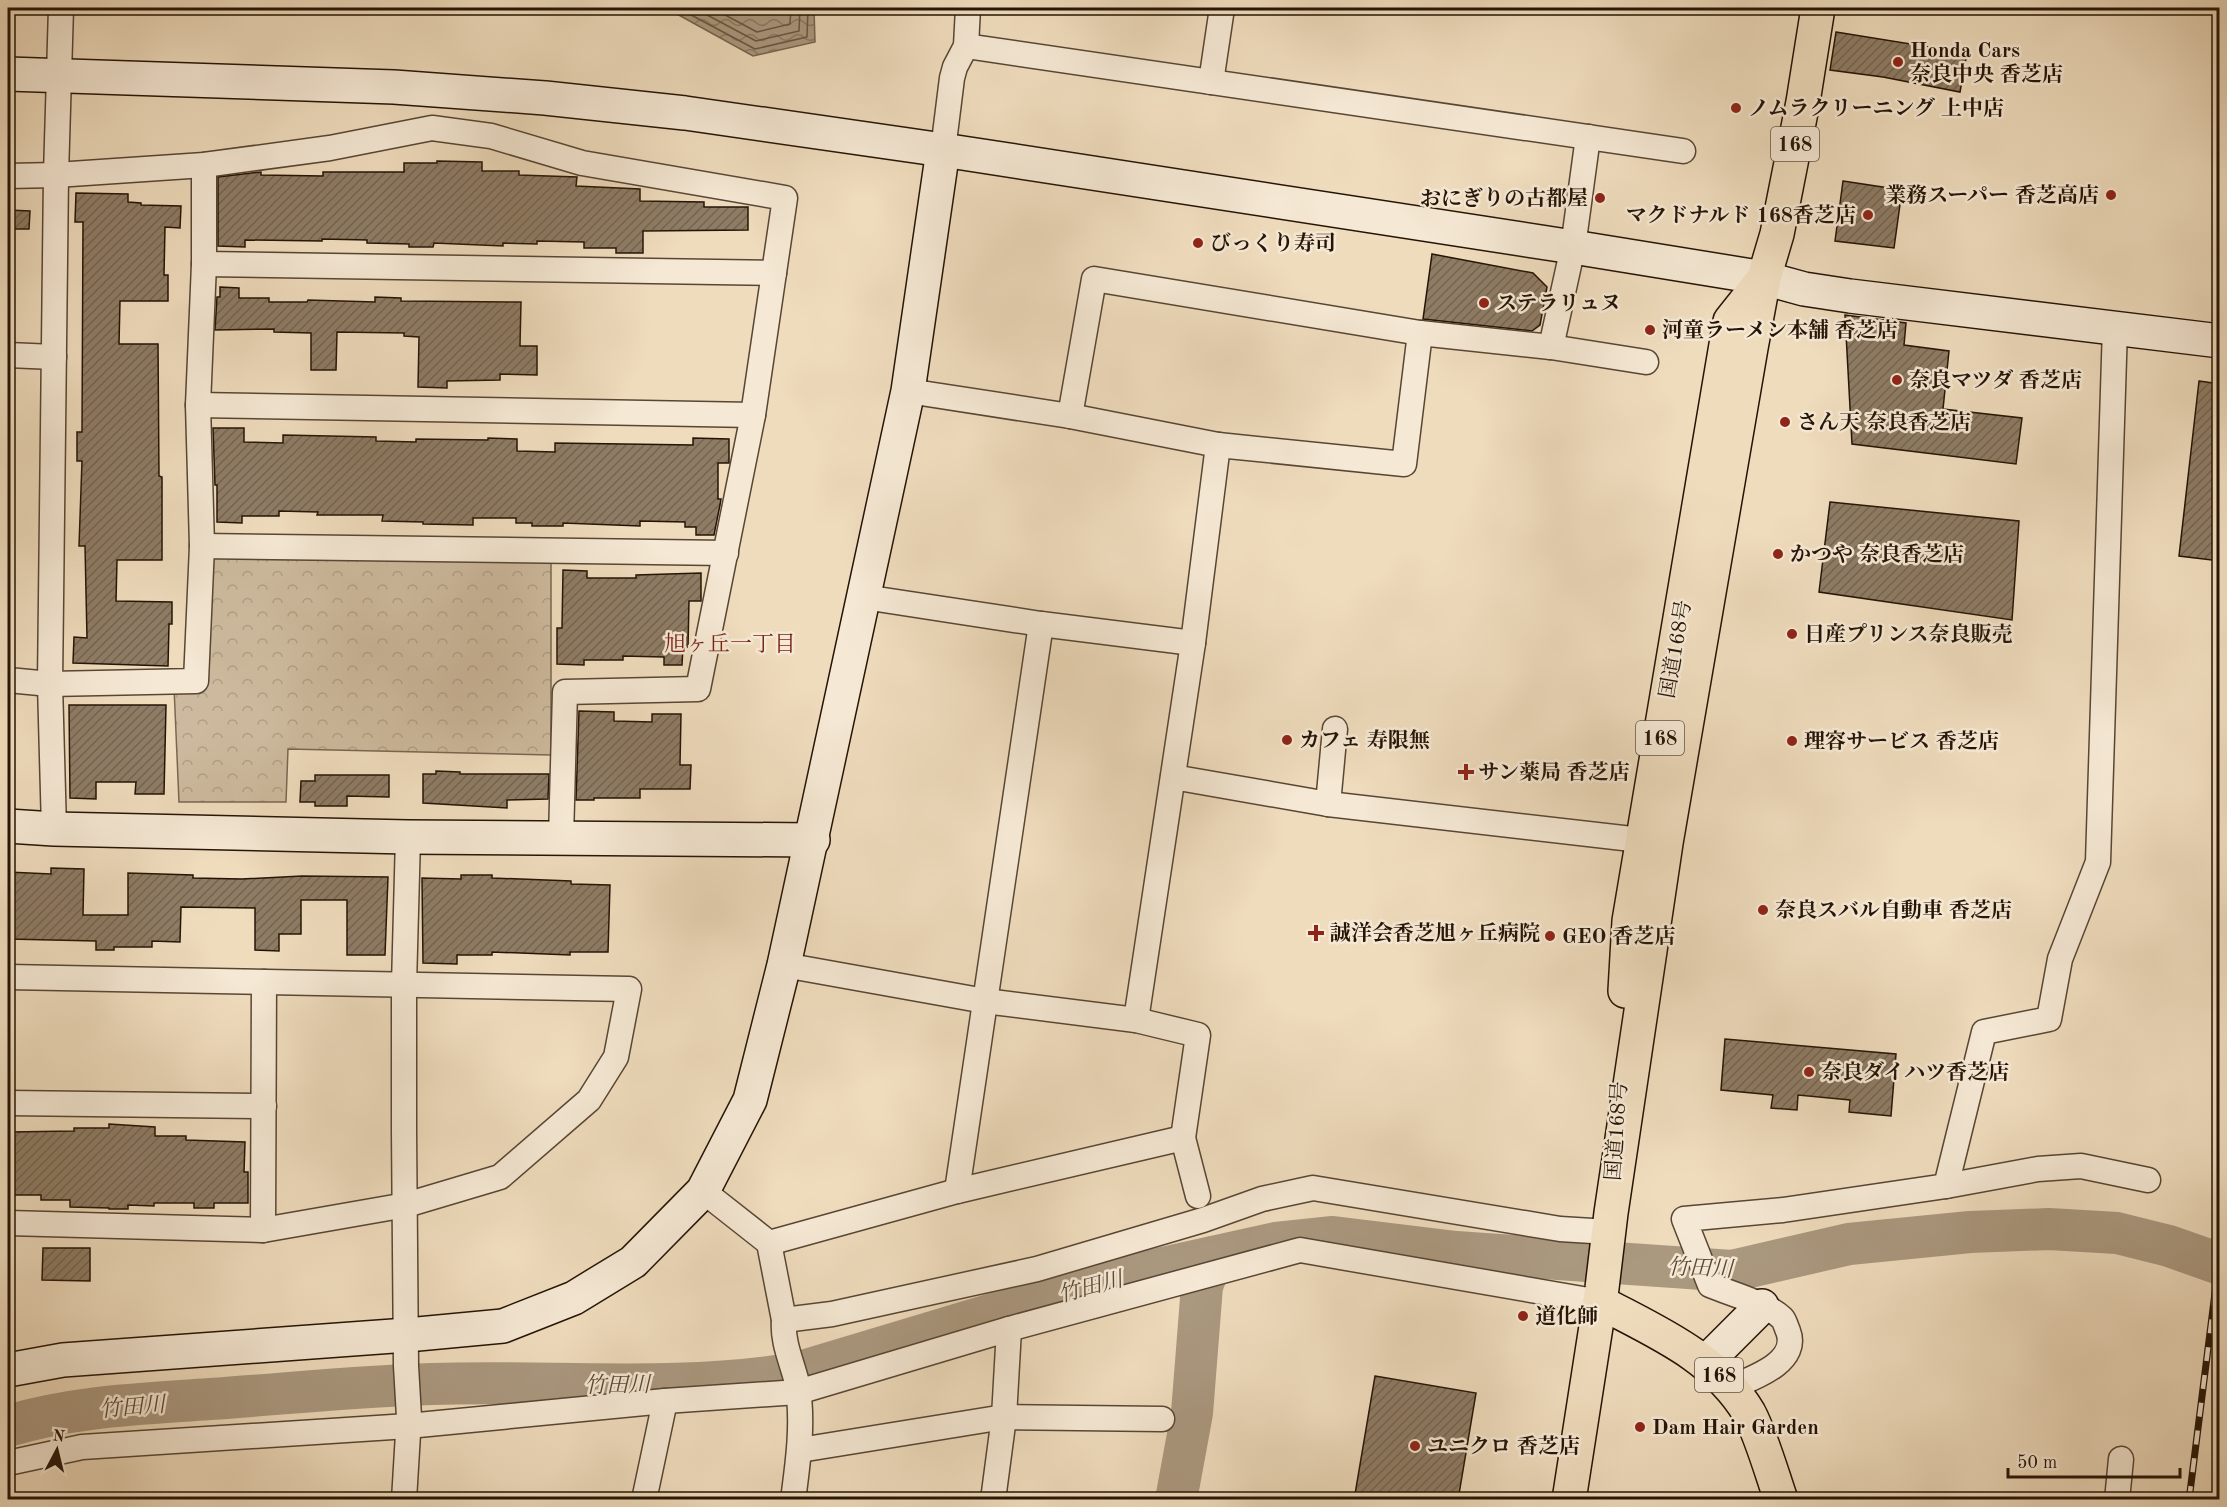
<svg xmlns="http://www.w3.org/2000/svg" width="2227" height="1507" viewBox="0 0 2227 1507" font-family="'Old Standard TT','Noto Serif JP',serif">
	<defs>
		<pattern id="forest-crowns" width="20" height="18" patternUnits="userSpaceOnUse" patternTransform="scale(1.5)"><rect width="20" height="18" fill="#cdba9e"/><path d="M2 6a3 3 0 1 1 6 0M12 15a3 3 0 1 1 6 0" fill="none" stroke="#b09f87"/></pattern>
		<pattern id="water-waves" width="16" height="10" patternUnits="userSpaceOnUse" patternTransform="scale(1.5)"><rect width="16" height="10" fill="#aa987f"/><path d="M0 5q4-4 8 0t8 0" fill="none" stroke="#8a7b66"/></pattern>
		<pattern id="building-hatch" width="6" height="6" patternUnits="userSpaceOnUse" patternTransform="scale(1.5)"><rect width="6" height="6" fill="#8e7c65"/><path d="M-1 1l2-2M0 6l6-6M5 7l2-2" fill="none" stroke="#746451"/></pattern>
	</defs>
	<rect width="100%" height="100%" fill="#efdcbd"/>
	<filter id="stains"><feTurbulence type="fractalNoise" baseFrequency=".00333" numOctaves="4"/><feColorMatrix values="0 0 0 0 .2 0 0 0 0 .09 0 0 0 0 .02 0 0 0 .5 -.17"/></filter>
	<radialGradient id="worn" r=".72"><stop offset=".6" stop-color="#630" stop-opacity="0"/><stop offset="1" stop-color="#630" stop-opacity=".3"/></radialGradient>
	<path fill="url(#forest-crowns)" stroke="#796752" stroke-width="1.5" d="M205 550 551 556V755L288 749 286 802H179L174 687 202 685Z"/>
	<path fill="url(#water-waves)" stroke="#75634f" stroke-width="1.5" d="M666 8H814L815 42 753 56Z"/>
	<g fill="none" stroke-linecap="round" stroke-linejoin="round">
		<g stroke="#685642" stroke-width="1.5">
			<path d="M678 8 755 49 807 37 808 8"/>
			<path d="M694 8 756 41 799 31 800 8"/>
			<path d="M712 8 757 32 790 24 791 8"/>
		</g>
		<g stroke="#aa987f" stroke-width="42">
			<path d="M8 1426C73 1406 142 1404 210 1399 284 1394 358 1386 432 1384 553 1380 676 1393 796 1373L1099 1282 1276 1243 1333 1237 1456 1252 1732 1271 1849 1244 1970 1232 2049 1229 2117 1233 2169 1246 2220 1264"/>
			<path d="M1176 1500 1192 1413 1202 1286 1213 1257"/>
		</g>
	</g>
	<g fill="url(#building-hatch)" stroke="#251406" stroke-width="1.5">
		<path d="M1836 32 1967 53 1960 92 1883 77 1830 70Z"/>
		<path d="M437 161 482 162V171H519V175L577 177 576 186 640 189V201L704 202V207H748V230L643 231V253H616V248H584V242L537 241V244L503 243V246L434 243 433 247H409V244L367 243V240L322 239V241L245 240V247L218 246V177L261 172V175L323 176V172H404V163H437Z"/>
		<path d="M1843 181 1902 190 1894 248 1835 241Z"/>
		<path d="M76 193 128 194V202L141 203V205L181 206 180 228 165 227 164 275H168V301H120L119 344H158L159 476 162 477V560H117L116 601 172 602V624H169L168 666 73 663 74 637 87 638 85 546H79L82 461H77V432H82L83 222H75Z"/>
		<path d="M8 210 30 211 29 229H8Z"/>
		<path d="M1432 254 1533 273 1547 287 1540 325 1532 331 1423 319Z"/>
		<path d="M220 287 239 288V298H269V302H307L308 300 375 302V297L401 298V301L521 302 520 346H537V375L500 374V380L447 381V388L418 387 419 337 404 336V333L337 332 336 370H311V333L274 332V329L215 330 217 297H220Z"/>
		<path d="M1845 315 1906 323 1904 345 1949 351 1943 409 2022 418 2016 464 1852 444Z"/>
		<path d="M2199 381 2220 384V561L2179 556Z"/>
		<path d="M213 428H244V442L283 443V435L376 437V441L416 442V439L488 440V438L517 439V451L555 452V443L693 445V438L729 439V463H718V499H721L720 505 714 535H696V527H685V522L640 521V526L563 523V526H532V523H516V518H473V525L423 524V522L382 521 383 515H317L318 512 279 511V516H242V523L217 522V485H215Z"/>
		<path d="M1830 502 2019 521 2012 620 1819 592Z"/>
		<path d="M563 570 587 571V578H636V575L701 573V601H689L688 647H683L682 665H664V657L623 656V660H584V665L557 664V628H562Z"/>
		<path d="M69 705H166L164 794H135L136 782H96V799L70 798Z"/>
		<path d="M579 711 614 712V721L652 722V714H681L680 765H691L690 789H640V798H594V800H576Z"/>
		<path d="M436 771 460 772V774H549L548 799 507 800V808L423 803V774H436Z"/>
		<path d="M315 775H389V797L347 796V806H315V802H300L301 781H315Z"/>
		<path d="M51 868 84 869 83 915H128V873L193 875V878L242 879 302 876 388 877 385 955H347V900H301V934H279V951L255 950V908L181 907 180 942 152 941V947H114V950H96V941L8 939V872L51 874Z"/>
		<path d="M461 875H492V878L571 881V884L610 885 608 952H570V955L492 952V955H457V964L423 963 422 878 461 879Z"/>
		<path d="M1725 1039 1896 1054 1891 1116 1849 1112 1850 1100 1798 1095 1797 1110 1771 1108 1773 1095 1721 1090Z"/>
		<path d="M109 1124 155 1127V1136H186V1140L245 1142 244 1172H248V1203H214V1208H194V1203H154V1206L128 1205V1209H109V1208L70 1207V1200H41V1195H12V1159H10V1132L74 1131V1128H109Z"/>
		<path d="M43 1248H90V1281L42 1280Z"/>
		<path d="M1375 1376 1476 1393 1458 1500H1354Z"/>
	</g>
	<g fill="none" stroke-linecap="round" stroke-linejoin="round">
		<g stroke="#584634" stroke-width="27">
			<g id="street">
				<path d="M966 46 1683 151"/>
				<path d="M1211 82 1222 8"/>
				<path d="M943 150 952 78 955 67 966 46 968 8"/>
				<path d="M8 176 56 175 204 165 330 148 432 128 491 136 582 163 785 198 753 415 698 689 565 692 561 838"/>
				<path d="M204 264 774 273"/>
				<path d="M1551 347 1573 247 1588 137"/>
				<path d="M8 355 54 357"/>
				<path d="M908 391 1070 416 1218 445 1404 464 1420 333"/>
				<path d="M198 405 753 415"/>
				<path d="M1070 416 1094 279 1420 333 1551 347 1646 362"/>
				<path d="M202 546 726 553"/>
				<path d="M864 597 1041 624"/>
				<path d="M8 680 50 684 196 681 202 546 198 405 204 264V165"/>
				<path d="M1173 777 1328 804 1658 842"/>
				<path d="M1328 804 1335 729"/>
				<path d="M54 829 50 684 56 175 61 8"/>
				<path d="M8 977 629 989 616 1057 589 1100 500 1177 406 1205 263 1230 8 1223"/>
				<path d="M1136 1020 1193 643 1218 445"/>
				<path d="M8 1103 264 1106"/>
				<path d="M1183 1138 1198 1196"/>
				<path d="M1946 1186 2038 1169 2081 1166 2148 1180"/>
				<path d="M703 1191 769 1243 784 1320C782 1342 792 1362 797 1383 804 1420 798 1463 793 1500"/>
				<path d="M957 1191 1041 624 1193 643"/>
				<path d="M263 1230 264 982"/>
				<path d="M769 1243 957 1191 1183 1138 1198 1035 1136 1020 985 1001 784 965"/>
				<path d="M784 1320 832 1314 1037 1269 1203 1220 1262 1199 1313 1188 1560 1229 1609 1232"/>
				<path d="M1732 1387C1753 1378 1800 1362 1788 1331 1786 1327 1785 1321 1782 1318 1766 1303 1731 1294 1710 1285L1684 1219 1783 1210 1946 1186 1984 1032 2049 1019 2060 959 2098 862 2115 327"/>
				<path d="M800 1450 1004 1417 1162 1419"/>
				<path d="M8 1463 82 1447 408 1426 665 1401 798 1392 1009 1329 1300 1250 1600 1302"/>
				<path d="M404 1500 409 1417 406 1366 404 1131V985L408 837"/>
				<path d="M644 1500 665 1401"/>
				<path d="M993 1500 1004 1417 1009 1329"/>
				<path d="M2117 1500 2121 1459"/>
			</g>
		</g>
		<g stroke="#251406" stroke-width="36">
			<g id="secondary">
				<path d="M8 74 394 87 545 98 685 113 943 150 1573 247 1764 278 1804 289 1850 296 2220 341"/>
				<path d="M8 826 54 829 408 837 813 840"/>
				<path d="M1705 1363 1762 1306"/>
				<path d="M8 1370 63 1360 407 1335 503 1326 574 1298 633 1262 703 1191 750 1100 784 965 908 391 943 150"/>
			</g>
		</g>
		<g stroke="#251406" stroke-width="36">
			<g id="highway">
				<path d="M1625 991 1629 921 1730 321 1761 282"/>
				<path d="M1600 1302C1656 1332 1715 1356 1749 1413 1761 1435 1772 1474 1781 1500"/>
				<path d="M1569 1500 1602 1288 1611 1213 1666 843 1751 348 1764 278 1777 234 1803 102 1818 8"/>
			</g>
		</g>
		<use href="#street" stroke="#f5e8d4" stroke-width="24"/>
		<use href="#secondary" stroke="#f5e8d4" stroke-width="33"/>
		<use href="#highway" stroke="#efdcbd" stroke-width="33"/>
		<g stroke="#251406" stroke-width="7">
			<path id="rail" d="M2189 1500 2220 1253"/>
		</g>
		<use href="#rail" stroke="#f5e8d4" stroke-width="4.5" stroke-dasharray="14" stroke-linecap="butt"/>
	</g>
	<g fill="#8f2418" stroke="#f5e8d4" stroke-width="2">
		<circle cx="1898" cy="62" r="6"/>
		<circle cx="1736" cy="108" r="6"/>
		<circle cx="2111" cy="195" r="6"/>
		<circle cx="1600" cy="198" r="6"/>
		<circle cx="1868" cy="215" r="6"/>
		<circle cx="1198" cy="243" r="6"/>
		<circle cx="1484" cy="303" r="6"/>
		<circle cx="1650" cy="330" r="6"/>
		<circle cx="1897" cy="380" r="6"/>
		<circle cx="1785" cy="422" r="6"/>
		<circle cx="1778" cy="554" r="6"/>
		<circle cx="1792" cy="634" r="6"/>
		<circle cx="1287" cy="740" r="6"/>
		<circle cx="1792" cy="741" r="6"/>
		<path d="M1463 763h6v6h6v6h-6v6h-6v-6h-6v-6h6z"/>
		<circle cx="1763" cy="910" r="6"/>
		<path d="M1313 924h6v6h6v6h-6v6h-6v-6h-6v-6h6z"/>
		<circle cx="1550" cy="936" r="6"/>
		<circle cx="1809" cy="1072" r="6"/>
		<circle cx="1523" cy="1316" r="6"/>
		<circle cx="1640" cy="1427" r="6"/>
		<circle cx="1415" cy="1446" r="6"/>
	</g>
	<g text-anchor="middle" stroke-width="5" stroke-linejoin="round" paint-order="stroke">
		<g fill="#f5e8d4" stroke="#635444" stroke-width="1.5">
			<rect x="1771" y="127" width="48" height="34" rx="4.5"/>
			<rect x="1636" y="721" width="48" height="34" rx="4.5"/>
			<rect x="1695" y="1358" width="48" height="34" rx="4.5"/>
		</g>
		<g font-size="20" font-weight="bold" fill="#251406">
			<text x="1795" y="151">168</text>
			<text x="1660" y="745">168</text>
			<text x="1719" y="1382">168</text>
		</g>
		<g font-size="21" font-weight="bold" fill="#251406" stroke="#f5e8d4" text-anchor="start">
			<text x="1910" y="57">Honda Cars<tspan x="1910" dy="24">奈良中央 香芝店</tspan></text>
			<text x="1748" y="115">ノムラクリーニング 上中店</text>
			<text x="2099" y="202" text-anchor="end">業務スーパー 香芝高店</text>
			<text x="1588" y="205" text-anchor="end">おにぎりの古都屋</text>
			<text x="1856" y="222" text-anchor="end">マクドナルド 168香芝店</text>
			<text x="1210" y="250">びっくり寿司</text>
			<text x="1496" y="310">ステラリュヌ</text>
			<text x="1662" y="337">河童ラーメン本舗 香芝店</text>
			<text x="1909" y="387">奈良マツダ 香芝店</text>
			<text x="1797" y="429">さん天 奈良香芝店</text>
			<text x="1790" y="561">かつや 奈良香芝店</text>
			<text x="1804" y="641">日産プリンス奈良販売</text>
			<text x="1299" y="747">カフェ 寿限無</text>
			<text x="1804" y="748">理容サービス 香芝店</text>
			<text x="1478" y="779">サン薬局 香芝店</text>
			<text x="1775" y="917">奈良スバル自動車 香芝店</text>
			<text x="1330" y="940">誠洋会香芝旭ヶ丘病院</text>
			<text x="1562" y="943">GEO 香芝店</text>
			<text x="1821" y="1079">奈良ダイハツ香芝店</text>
			<text x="1535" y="1323">道化師</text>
			<text x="1652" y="1434">Dam Hair Garden</text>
			<text x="1427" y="1453">ユニクロ 香芝店</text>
		</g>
		<g font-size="21" fill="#251406" stroke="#f5e8d4">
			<text transform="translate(1675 649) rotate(-80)" y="7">国道168号</text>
			<text transform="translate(1616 1131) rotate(-86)" y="7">国道168号</text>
		</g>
		<g font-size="22" fill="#7a1f14" stroke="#f5e8d4">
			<text x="730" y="651">旭ヶ丘一丁目</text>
		</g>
		<g font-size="22" font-style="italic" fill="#5a4936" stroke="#f5e8d4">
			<text transform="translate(1700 1267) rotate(2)" y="8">竹田川</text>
			<text transform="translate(1090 1286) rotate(-15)" y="8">竹田川</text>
			<text transform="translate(617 1384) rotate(-1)" y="8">竹田川</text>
			<text transform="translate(132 1406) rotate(-5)" y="8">竹田川</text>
		</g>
	</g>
	<rect width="2227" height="1507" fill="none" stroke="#efdcbd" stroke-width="30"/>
	<rect x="9" y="9" width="2209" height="1489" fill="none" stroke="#251406" stroke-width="3"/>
	<rect x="15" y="15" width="2197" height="1477" fill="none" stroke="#251406" stroke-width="1.5"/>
	<g transform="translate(57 1450) rotate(7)" stroke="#f5e8d4" stroke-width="4.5" paint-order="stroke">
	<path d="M0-4.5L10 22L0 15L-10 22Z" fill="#251406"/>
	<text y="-9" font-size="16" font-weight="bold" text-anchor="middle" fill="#251406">N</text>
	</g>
	<path d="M2008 1468v9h172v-9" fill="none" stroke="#251406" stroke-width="3"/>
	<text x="2017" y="1468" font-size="18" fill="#251406" stroke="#f5e8d4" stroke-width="4.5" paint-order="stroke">50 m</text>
	<rect width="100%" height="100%" filter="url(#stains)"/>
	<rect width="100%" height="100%" fill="url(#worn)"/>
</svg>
